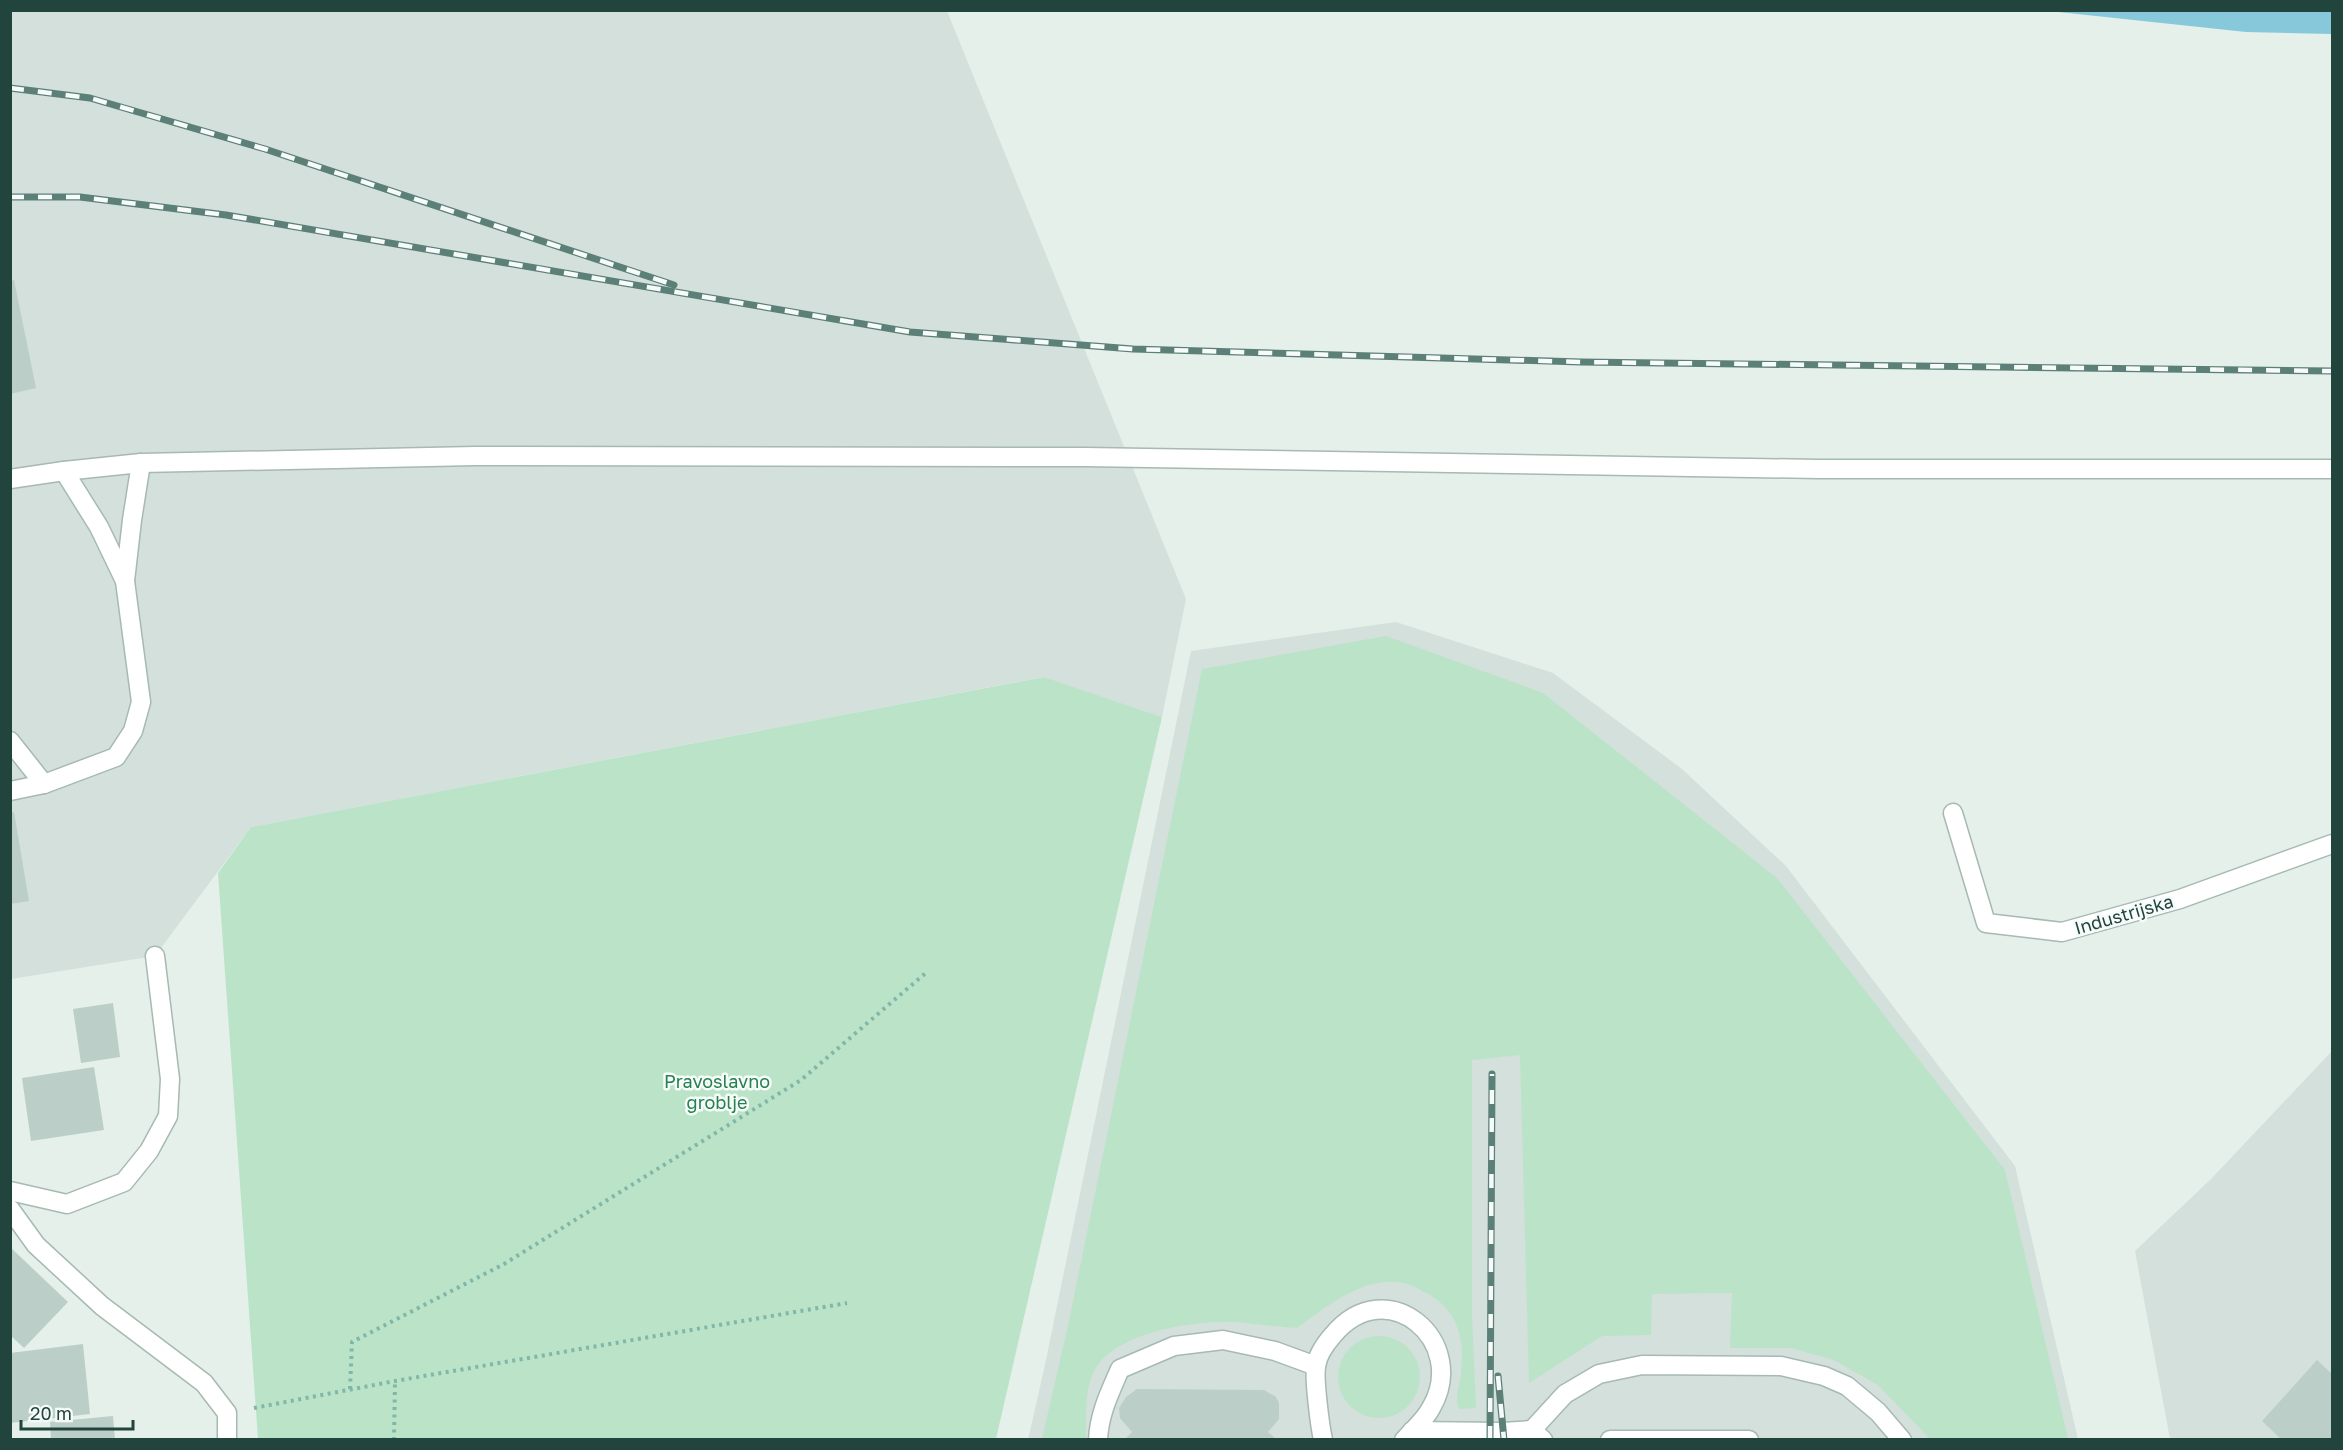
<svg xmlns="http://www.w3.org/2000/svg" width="2343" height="1450" viewBox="0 0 2343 1450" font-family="'Golos Text',sans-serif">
	<rect width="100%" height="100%" fill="#e5f0eb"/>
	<g fill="#d3e0db">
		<path d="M11 11H947L1186 599 1162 717 1043 677 251 827 155 956 11 979Z"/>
		<path d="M1396 622 1553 673 1682 769 1786 866 2015 1166 2078 1439 1028 1440 1046 1360 1191 651Z"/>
		<path d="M2332 1051V1439H2170L2135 1251 2211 1179Z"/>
	</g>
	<g fill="#bbe3c8">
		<path d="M1386 636 1543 693 1777 878 2005 1170 2068 1439H1930L1878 1385 1834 1360 1791 1348H1730L1732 1293 1652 1294 1651 1335 1602 1336 1529 1383 1520 1055 1472 1060V1314L1476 1408 1459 1409C1454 1398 1460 1385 1461 1373 1462 1362 1463 1347 1460 1337 1457 1319 1444 1302 1428 1294 1422 1291 1415 1286 1408 1284 1366 1273 1329 1305 1297 1328 1277 1327 1257 1324 1237 1322 1197 1320 1115 1331 1094 1371 1084 1392 1086 1417 1086 1439H1042L1069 1321 1202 669Z"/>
		<path d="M1044 677 1162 717 996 1439H258L218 873 251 827Z"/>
		<circle cx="1379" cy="1377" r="41"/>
	</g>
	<path fill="#87c9db" d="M2049 11H2332V34L2246 32Z"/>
	<g fill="#bccec8">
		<path d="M14 280 36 388 10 394V281Z"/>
		<path d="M14 812 29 901 10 904V813Z"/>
		<path d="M113 1003 120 1057 81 1063 73 1009Z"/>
		<path d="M94 1067 104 1130 31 1141 22 1078Z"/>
		<path d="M10 1247 68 1302 24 1348 10 1335Z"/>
		<path d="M83 1344 90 1414 10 1423V1353Z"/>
		<path d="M2317 1360 2332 1374V1440H2282L2262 1421Z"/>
		<path d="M1137 1389 1264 1390 1276 1397 1279 1403V1419L1268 1432 1277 1440H1124L1132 1432 1120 1418 1119 1408 1126 1397Z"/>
		<path d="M113 1416 115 1440H51L50 1422Z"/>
	</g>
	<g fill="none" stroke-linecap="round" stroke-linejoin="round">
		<g stroke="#a6b9b3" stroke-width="21">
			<g id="minor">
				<path d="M10 479 64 471 141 463 475 456 1085 457 1818 469H2332"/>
				<path d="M125 581 132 520 141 463"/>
				<path d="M10 741 44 784"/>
				<path d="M10 791 44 784 116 757 133 731 141 702 125 581 99 527 64 471"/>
				<path d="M1953 813 1986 923 2062 932 2180 899 2332 844"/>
				<path d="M10 1191 67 1204 124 1182 149 1151 168 1116 170 1079 155 956"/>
				<path d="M10 1209 36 1245 102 1306 204 1383 227 1413V1440"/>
				<path d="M1532 1430 1565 1394 1599 1374 1642 1365 1781 1366 1824 1376 1847 1386 1878 1412 1902 1440"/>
				<path d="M1412 1431 1503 1432 1532 1430 1543 1440"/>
				<path d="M1098 1440C1099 1414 1110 1392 1120 1369L1174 1346 1223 1340 1275 1351 1316 1366"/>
				<path d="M1323 1440C1320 1426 1314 1380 1316 1367 1317 1356 1326 1343 1333 1335 1387 1270 1470 1342 1431 1408 1425 1420 1413 1430 1404 1440"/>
				<path d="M1610 1440H1749"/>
			</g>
		</g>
		<g stroke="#81b7a9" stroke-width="4" stroke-dasharray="3 4.5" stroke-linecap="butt">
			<path d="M350 1389 352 1342 504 1264 801 1080 928 971"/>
			<path d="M254 1408 395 1381 847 1303"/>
			<path d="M394 1440 395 1381"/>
		</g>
		<use href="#minor" stroke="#fff" stroke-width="18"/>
		<g stroke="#5c8078" stroke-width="7">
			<g id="rail">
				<path d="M10 88 90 98 265 149 674 285"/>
				<path d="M10 197H80L226 215 910 332 1133 349 1581 362 2332 371"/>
				<path d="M1498 1376 1504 1440"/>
				<path d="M1490 1440 1492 1074"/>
			</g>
		</g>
		<use href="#rail" stroke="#f6fbf9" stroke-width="4.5" stroke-dasharray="14" stroke-linecap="butt"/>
	</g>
	<g text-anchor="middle" stroke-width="5" stroke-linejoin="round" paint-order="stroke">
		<g font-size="18" fill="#21443d" stroke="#f6fbf9">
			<text transform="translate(2124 915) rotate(-16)" y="6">Industrijska</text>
		</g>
		<g font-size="18" fill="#25814e" stroke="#f6fbf9">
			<text x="717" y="1088">Pravoslavno<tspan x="717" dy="21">groblje</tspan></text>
		</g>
	</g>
	<rect width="2343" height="1450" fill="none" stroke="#21443d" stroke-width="24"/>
	<path d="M21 1420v9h112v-9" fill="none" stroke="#21443d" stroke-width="3"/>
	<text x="30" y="1420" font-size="18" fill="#21443d" stroke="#f6fbf9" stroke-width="4.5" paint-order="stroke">20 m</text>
</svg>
